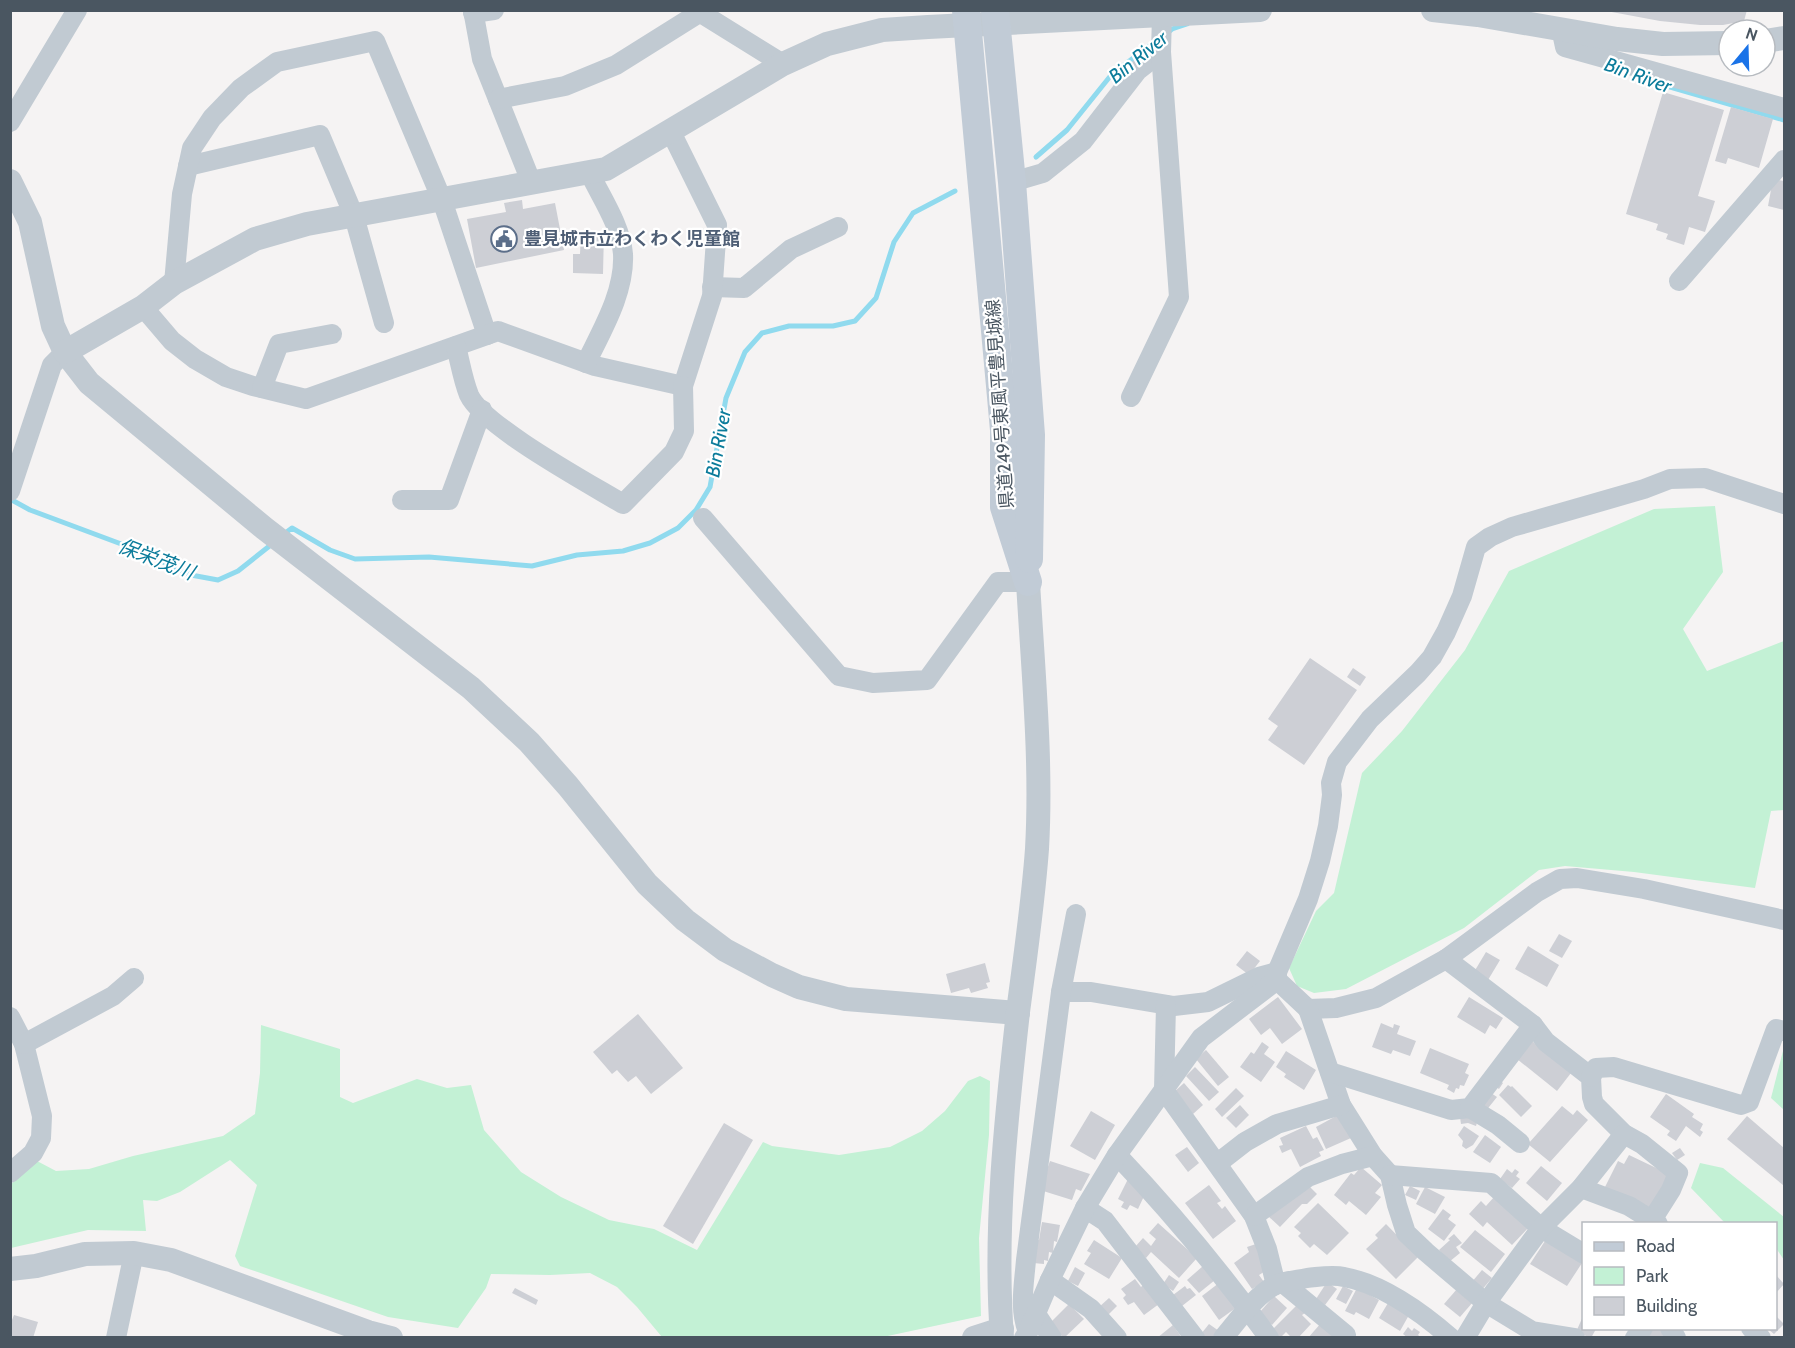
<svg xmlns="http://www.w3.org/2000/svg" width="1795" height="1348" viewBox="0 0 1795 1348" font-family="Cabin,'Noto Sans JP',sans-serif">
	<rect width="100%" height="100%" fill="#f5f3f3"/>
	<g fill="#c3f1d5">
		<path d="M1715 506 1723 572 1683 629 1707 671 1784 641V810L1771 811 1755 888 1634 872 1565 866 1539 870 1464 928 1346 989 1314 993 1297 986 1289 968 1316 911 1334 893 1362 773 1402 731 1465 650 1509 571 1654 509Z"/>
		<path d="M261 1025 340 1049V1097L353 1103 417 1079 447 1088 471 1085 484 1130 521 1172 561 1197 609 1220 654 1229 697 1250 763 1142 772 1146 839 1155 890 1147 922 1131 945 1111 968 1081 980 1076 990 1081 989 1135 979 1238 981 1316 883 1337H662L637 1307 617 1287 590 1273 550 1275 491 1274 486 1288 458 1328 388 1317 240 1266 235 1256 257 1185 230 1160 180 1192 157 1201 143 1200 146 1231 88 1230 11 1248 10 1185 37 1161 56 1171 89 1169 133 1156 223 1136 255 1114 260 1073Z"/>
		<path d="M1784 1047V1110L1771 1098Z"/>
		<path d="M1700 1163 1723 1168 1784 1217V1260L1776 1248V1224L1725 1223 1691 1188Z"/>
	</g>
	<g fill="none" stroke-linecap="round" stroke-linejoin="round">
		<g stroke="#90daee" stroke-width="5">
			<path d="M1166 34 1172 29 1187 24"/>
			<path d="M1639 78 1784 120"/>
			<path d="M1036 157 1067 130 1112 74 1156 41"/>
			<path d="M10 499 30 510 140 551 191 575 218 580 238 571 272 544"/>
			<path d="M284 534 292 528 330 550 355 559 429 557 532 566 577 555 623 551 650 543 678 528 696 510 710 487 726 398 745 352 762 333 789 326H833L855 321 876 298 894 242 913 213 955 191"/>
		</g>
	</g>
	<g fill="#cdcfd5">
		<path d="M1601 10H1747L1744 21 1723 25H1700L1660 21Z"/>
		<path d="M1663 92 1724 110 1698 196 1715 201 1705 232 1689 227 1684 245 1666 239 1668 234 1656 230 1658 224 1626 214Z"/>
		<path d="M1731 107 1773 119 1759 168 1728 158 1726 164 1715 161Z"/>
		<path d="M1773 179 1784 181V210L1768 206Z"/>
		<path d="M522 200 523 209 555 203 564 250 476 268 467 219 506 212 504 203Z"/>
		<path d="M581 231 604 232 603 274 573 273V254H580Z"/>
		<path d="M1310 658 1357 690 1304 765 1268 740 1278 726 1268 719Z"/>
		<path d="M1353 668 1366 677 1360 686 1347 677Z"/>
		<path d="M1559 934 1572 941 1562 958 1549 951Z"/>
		<path d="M1528 946 1559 965 1547 987 1515 969Z"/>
		<path d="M1247 951 1260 961 1249 975 1236 965Z"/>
		<path d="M1486 952 1500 960 1488 980 1474 972Z"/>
		<path d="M985 963 990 982 986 983 988 988 971 993 969 988 951 993 946 974Z"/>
		<path d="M1278 997 1302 1029 1282 1044 1270 1028 1261 1035 1249 1019Z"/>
		<path d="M1469 997 1503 1018 1496 1029 1490 1025 1485 1034 1457 1017Z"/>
		<path d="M638 1014 683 1068 651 1094 636 1076 628 1082 617 1070 612 1074 593 1052Z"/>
		<path d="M1381 1023 1393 1028 1394 1024 1400 1026 1397 1034 1416 1041 1410 1056 1393 1050 1391 1054 1372 1047Z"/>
		<path d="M1532 1041 1571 1073 1557 1091 1517 1059Z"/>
		<path d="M1262 1042 1269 1047 1264 1054 1275 1062 1261 1082 1240 1067 1251 1052 1254 1054Z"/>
		<path d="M1430 1048 1469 1064 1465 1073 1469 1075 1464 1086 1460 1085 1459 1089 1456 1088 1454 1093 1447 1089 1449 1085 1420 1073Z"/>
		<path d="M1206 1050 1229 1077 1218 1086 1196 1059Z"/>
		<path d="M1286 1051 1316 1070 1304 1090 1284 1077 1286 1074 1276 1067Z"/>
		<path d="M1195 1067 1219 1092 1209 1101 1186 1076Z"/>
		<path d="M1498 1079 1503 1083 1499 1089 1496 1087 1491 1093 1497 1097 1485 1112 1477 1107Z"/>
		<path d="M1184 1083 1203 1105 1193 1114 1174 1092Z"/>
		<path d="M1508 1085 1511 1087 1512 1086 1532 1106 1521 1117 1499 1095Z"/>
		<path d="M1236 1088 1244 1096 1222 1117 1215 1109Z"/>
		<path d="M1666 1094 1694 1114 1692 1117 1703 1124 1700 1130 1703 1132 1700 1137 1686 1126 1676 1141 1667 1135 1670 1131 1650 1117Z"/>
		<path d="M1240 1105 1249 1115 1236 1128 1226 1118Z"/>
		<path d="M1562 1106 1573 1115 1577 1110 1588 1120 1550 1162 1528 1144Z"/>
		<path d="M1091 1111 1115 1125 1095 1160 1070 1146Z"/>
		<path d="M1338 1115 1351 1138 1326 1149 1316 1127Z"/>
		<path d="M1747 1116 1784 1148 1783 1185 1727 1139Z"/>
		<path d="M1460 1117H1470L1478 1119 1476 1126 1468 1123 1461 1124Z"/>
		<path d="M724 1123 753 1140 693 1244 663 1226Z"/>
		<path d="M1306 1126 1313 1139 1317 1137 1324 1150 1319 1152 1321 1156 1300 1167 1291 1149 1282 1153 1279 1146 1283 1145 1280 1138Z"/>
		<path d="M1464 1126 1479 1136 1473 1145 1466 1149 1462 1146 1463 1141 1458 1135Z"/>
		<path d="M1485 1135 1501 1147 1490 1163 1473 1152Z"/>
		<path d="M1187 1147 1199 1163 1188 1172 1175 1155Z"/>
		<path d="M1680 1148 1685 1155 1677 1160 1672 1153Z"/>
		<path d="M1629 1155 1671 1175 1653 1211 1605 1187 1618 1161 1624 1164Z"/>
		<path d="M1050 1161 1090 1174 1081 1191 1076 1189 1072 1200 1040 1190Z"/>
		<path d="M1541 1166 1562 1183 1547 1201 1526 1183Z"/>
		<path d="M1361 1167 1382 1185 1375 1193 1381 1197 1366 1215 1349 1201 1346 1205 1334 1195 1351 1173 1354 1175Z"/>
		<path d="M1507 1169 1512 1173 1515 1169 1519 1172 1516 1176 1520 1179 1512 1188 1500 1179Z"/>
		<path d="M1128 1179 1145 1194 1138 1209 1130 1205 1127 1210 1121 1207 1124 1202 1118 1199Z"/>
		<path d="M1307 1184 1317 1194 1307 1204H1302L1280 1227 1268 1216Z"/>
		<path d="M1209 1185 1221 1201 1217 1203 1222 1209 1225 1206 1236 1221 1213 1239 1185 1203Z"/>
		<path d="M1410 1186 1420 1191 1416 1200 1405 1195Z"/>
		<path d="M1425 1187 1445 1197 1435 1214 1416 1204Z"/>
		<path d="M1494 1197 1530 1226 1512 1245 1487 1222 1483 1227 1469 1214 1481 1201 1486 1206Z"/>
		<path d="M1318 1203 1349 1233 1327 1255 1314 1244 1310 1248 1298 1236 1301 1233 1294 1227Z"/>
		<path d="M1443 1209 1451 1215 1448 1219 1456 1225 1444 1241 1428 1229Z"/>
		<path d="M1042 1222 1060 1225 1057 1242 1054 1241 1053 1253 1049 1252 1048 1261 1044 1260V1264L1033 1263 1036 1240H1039Z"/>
		<path d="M1158 1223 1197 1258 1179 1278 1151 1252 1146 1258 1135 1247 1143 1238 1151 1246 1156 1239 1149 1233Z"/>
		<path d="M1386 1224 1418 1257 1396 1279 1366 1249 1378 1238 1375 1235Z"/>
		<path d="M1475 1230 1505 1254 1491 1272 1460 1247Z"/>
		<path d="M1454 1234 1462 1243 1456 1247 1460 1253 1449 1262 1439 1250 1450 1240 1448 1239Z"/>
		<path d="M1094 1240 1122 1258 1109 1279 1084 1264 1091 1253 1087 1251Z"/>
		<path d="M1545 1241 1582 1263 1567 1286 1530 1264Z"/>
		<path d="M1259 1243 1267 1270 1259 1275 1264 1282 1252 1289 1234 1263 1249 1252 1247 1247Z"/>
		<path d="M1203 1266 1215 1280 1199 1293 1187 1280Z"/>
		<path d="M1075 1267 1085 1273 1078 1286 1068 1281Z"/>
		<path d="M1482 1270 1492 1278 1480 1292 1471 1283Z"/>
		<path d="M1169 1275 1179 1282 1173 1291 1163 1284Z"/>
		<path d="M1776 1275 1784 1284 1776 1293Z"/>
		<path d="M1135 1279 1141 1287 1144 1284 1159 1304 1144 1315 1134 1302 1128 1305 1123 1298 1126 1295 1121 1289Z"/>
		<path d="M1327 1282 1337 1289 1325 1305 1316 1299Z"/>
		<path d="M1219 1283 1237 1307 1219 1320 1202 1296Z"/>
		<path d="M1185 1286 1187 1289 1190 1288 1196 1295 1182 1306 1173 1295Z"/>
		<path d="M1343 1286 1353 1291 1346 1304 1336 1299Z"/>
		<path d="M515 1288 538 1300 536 1305 512 1293Z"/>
		<path d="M1357 1288 1379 1300 1369 1319 1356 1312 1354 1315 1345 1311Z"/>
		<path d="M1457 1289 1473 1302 1460 1317 1444 1304Z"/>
		<path d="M1274 1296 1287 1308 1272 1325 1259 1313Z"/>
		<path d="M1109 1298 1117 1306 1106 1317 1098 1308Z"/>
		<path d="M1388 1303 1409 1315 1400 1331 1379 1318Z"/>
		<path d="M1069 1304 1084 1319 1064 1338 1050 1323Z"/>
		<path d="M1297 1305 1305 1313 1302 1315 1311 1324 1298 1338H1292L1286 1332 1280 1338 1272 1330Z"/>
		<path d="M1584 1314V1328L1596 1329 1591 1338 1576 1332Z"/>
		<path d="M14 1315 38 1322 33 1338H10V1325Z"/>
		<path d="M1776 1316 1784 1324 1774 1334 1768 1329H1776Z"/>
		<path d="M1321 1323 1338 1338H1308Z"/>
		<path d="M1209 1324 1219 1331 1214 1338H1207L1201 1334Z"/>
		<path d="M1173 1325 1182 1338H1157Z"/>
		<path d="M1408 1327 1412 1331 1414 1328 1420 1332 1418 1335 1422 1338H1408L1403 1334Z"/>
		<path d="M1649 1329H1662L1666 1332 1661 1338 1657 1336 1640 1338Z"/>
	</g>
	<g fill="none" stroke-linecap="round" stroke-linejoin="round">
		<g stroke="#c1cad2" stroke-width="20">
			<path d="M473 10 482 59 532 184"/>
			<path d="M696 10 783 64"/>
			<path d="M473 13 494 10"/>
			<path d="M1561 28 1565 47 1784 108"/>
			<path d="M498 99 565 86 616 65 699 13"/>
			<path d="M10 122 77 10"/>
			<path d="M188 166 320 135 354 216 384 323"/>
			<path d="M1012 182 1043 173 1083 141 1138 70 1161 52 1162 15"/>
			<path d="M1679 281 1784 160"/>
			<path d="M174 283 182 194 192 148 212 118 241 88 277 62 375 41 442 200 487 335"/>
			<path d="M712 287 744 288 791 249 838 227"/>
			<path d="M143 307 172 341 195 359 226 377 253 386 306 399 498 331 595 366 683 386 712 296 717 225 671 132"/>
			<path d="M456 346C460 362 463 380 469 395 483 426 590 484 623 504L674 452 684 431 683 386"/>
			<path d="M586 363C602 330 625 292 623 254 621 226 601 197 589 172"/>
			<path d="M262 388 279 344 332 334"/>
			<path d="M1131 397 1179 297 1161 52"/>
			<path d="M10 491 52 365 65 352"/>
			<path d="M402 500H449L482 410"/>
			<path d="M703 518 839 676 873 683 927 680 998 582H1028"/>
			<path d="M1446 959 1533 1025 1546 1042 1591 1077 1592 1097 1594 1104 1624 1134 1642 1144 1678 1173 1671 1190 1652 1220"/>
			<path d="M1277 980 1308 1009 1336 1008 1376 998 1446 959 1537 892 1560 879 1577 878 1644 889 1784 920"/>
			<path d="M1061 992H1091L1174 1006 1208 1002 1259 977 1277 972"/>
			<path d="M1166 1005 1164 1090 1254 1216 1267 1249 1276 1285"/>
			<path d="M1308 1009 1341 1105 1373 1156 1390 1175 1397 1205 1406 1233 1426 1252 1486 1303 1532 1331 1575 1338"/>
			<path d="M10 1017 24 1044 42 1116 41 1138 33 1153 10 1173"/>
			<path d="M24 1044 113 996 134 978"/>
			<path d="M1330 1072 1451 1110 1470 1108 1533 1025"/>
			<path d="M1591 1077 1596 1068 1614 1067 1741 1105 1749 1102 1776 1029 1784 1031"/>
			<path d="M1470 1108 1498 1125 1520 1143"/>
			<path d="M1117 1155C1172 1213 1222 1273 1269 1338"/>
			<path d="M1218 1163 1245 1142 1277 1124 1341 1105"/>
			<path d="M1390 1175 1491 1183 1541 1228 1584 1254"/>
			<path d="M1581 1188 1629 1206 1658 1224"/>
			<path d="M1085 1208 1105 1221 1195 1338"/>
			<path d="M1254 1216 1308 1177 1342 1164 1373 1156"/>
			<path d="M1050 1280 1091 1309 1117 1338"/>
			<path d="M1283 1283 1346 1335"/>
			<path d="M1036 1314 1052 1338"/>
			<path d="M1670 1328 1676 1338"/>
			<path d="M1751 1328 1761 1338"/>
			<path d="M1028 1332C1019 1309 1024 1285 1026 1260L1061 992 1076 914"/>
			<path d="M116 1338 134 1253"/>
			<path d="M1024 1338 1028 1332 1050 1280 1085 1208 1117 1155 1201 1038 1277 980V972L1308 899 1320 861 1328 826 1332 795 1331 783 1337 762 1370 719 1418 673 1432 657 1446 632 1462 596 1476 547 1490 537 1512 527 1644 489 1670 479 1705 478 1784 504"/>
			<path d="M1223 1338C1239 1319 1254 1297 1275 1285 1284 1281 1297 1280 1307 1278 1319 1277 1332 1274 1344 1277 1383 1284 1421 1312 1451 1338"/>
			<path d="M1465 1338 1486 1303 1541 1228 1581 1188 1624 1134"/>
			<path d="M1635 1338 1643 1328"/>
		</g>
		<g stroke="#c1cad2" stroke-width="24">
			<path d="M1433 10 1478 15 1617 39 1663 44 1729 43"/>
			<path d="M1765 41 1784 38"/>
			<path d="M10 181 30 222 53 326 65 352 89 383 264 528 471 688 529 742 568 786 647 884 685 920 725 950 772 975 799 987 846 999 1018 1013"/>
			<path d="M65 352 143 307 174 283 255 239 307 224 606 169 783 64 827 44 882 30 928 27 1260 10"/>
			<path d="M10 1269 36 1266 85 1254 134 1253 171 1260 368 1332 391 1338"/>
			<path d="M974 1338 1002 1329"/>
			<path d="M1002 1338C994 1229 1006 1119 1018 1012 1025 958 1033 904 1037 849 1042 761 1033 671 1028 582"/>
		</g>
		<g stroke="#c1cbd6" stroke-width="28">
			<path d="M966 10 1004 430V507L1028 582"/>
			<path d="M995 10 1012 182 1031 435 1029 559"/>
		</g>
	</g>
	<defs>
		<g id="civic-ring" transform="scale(1.35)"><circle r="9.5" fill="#fff" stroke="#5c6f8a" stroke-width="1.5"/><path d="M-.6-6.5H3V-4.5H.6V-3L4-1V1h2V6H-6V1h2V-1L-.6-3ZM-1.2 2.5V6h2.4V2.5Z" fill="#5c6f8a"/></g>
	</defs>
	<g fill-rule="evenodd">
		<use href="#civic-ring" x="504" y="239"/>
	</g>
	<g text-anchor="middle" stroke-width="4.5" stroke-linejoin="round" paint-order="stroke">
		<g font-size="18" font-weight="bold" fill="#4e5e75" stroke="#fff" text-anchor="start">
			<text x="524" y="245">豊見城市立わくわく児童館</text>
		</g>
		<g font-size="18" fill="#4a5661" stroke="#fff">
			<text transform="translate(1000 404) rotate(-94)" y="6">県道249号東風平豊見城線</text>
		</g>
		<g font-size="20" font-style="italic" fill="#0c7c9b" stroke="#fff">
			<text transform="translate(1138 57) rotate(-39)" y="7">Bin River</text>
			<text transform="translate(1638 75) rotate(20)" y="7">Bin River</text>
			<text transform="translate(718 443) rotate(-80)" y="7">Bin River</text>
			<text transform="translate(156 559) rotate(21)" y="7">保栄茂川</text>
		</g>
	</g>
	<rect width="1795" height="1348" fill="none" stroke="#4a5661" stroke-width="24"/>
	<rect x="1582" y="1222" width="195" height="108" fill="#ffffff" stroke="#b7bbc0" stroke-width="1.5"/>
	<rect x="1594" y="1242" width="30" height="9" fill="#c1cbd6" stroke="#b7bbc0" stroke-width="1.5"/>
	<text x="1636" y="1252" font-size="18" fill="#4a5661">Road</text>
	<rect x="1594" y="1267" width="30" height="18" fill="#c3f1d5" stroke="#b7bbc0" stroke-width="1.5"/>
	<text x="1636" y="1282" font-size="18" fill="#4a5661">Park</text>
	<rect x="1594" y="1297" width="30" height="18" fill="#cdcfd5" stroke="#b7bbc0" stroke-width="1.5"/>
	<text x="1636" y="1312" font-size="18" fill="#4a5661">Building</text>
	<g transform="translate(1747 48) rotate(19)"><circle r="28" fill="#ffffff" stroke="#b7bbc0" stroke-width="1.5"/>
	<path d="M0-4.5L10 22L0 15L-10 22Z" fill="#1a73e8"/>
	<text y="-9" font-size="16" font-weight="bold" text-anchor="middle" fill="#4a5661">N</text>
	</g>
</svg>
